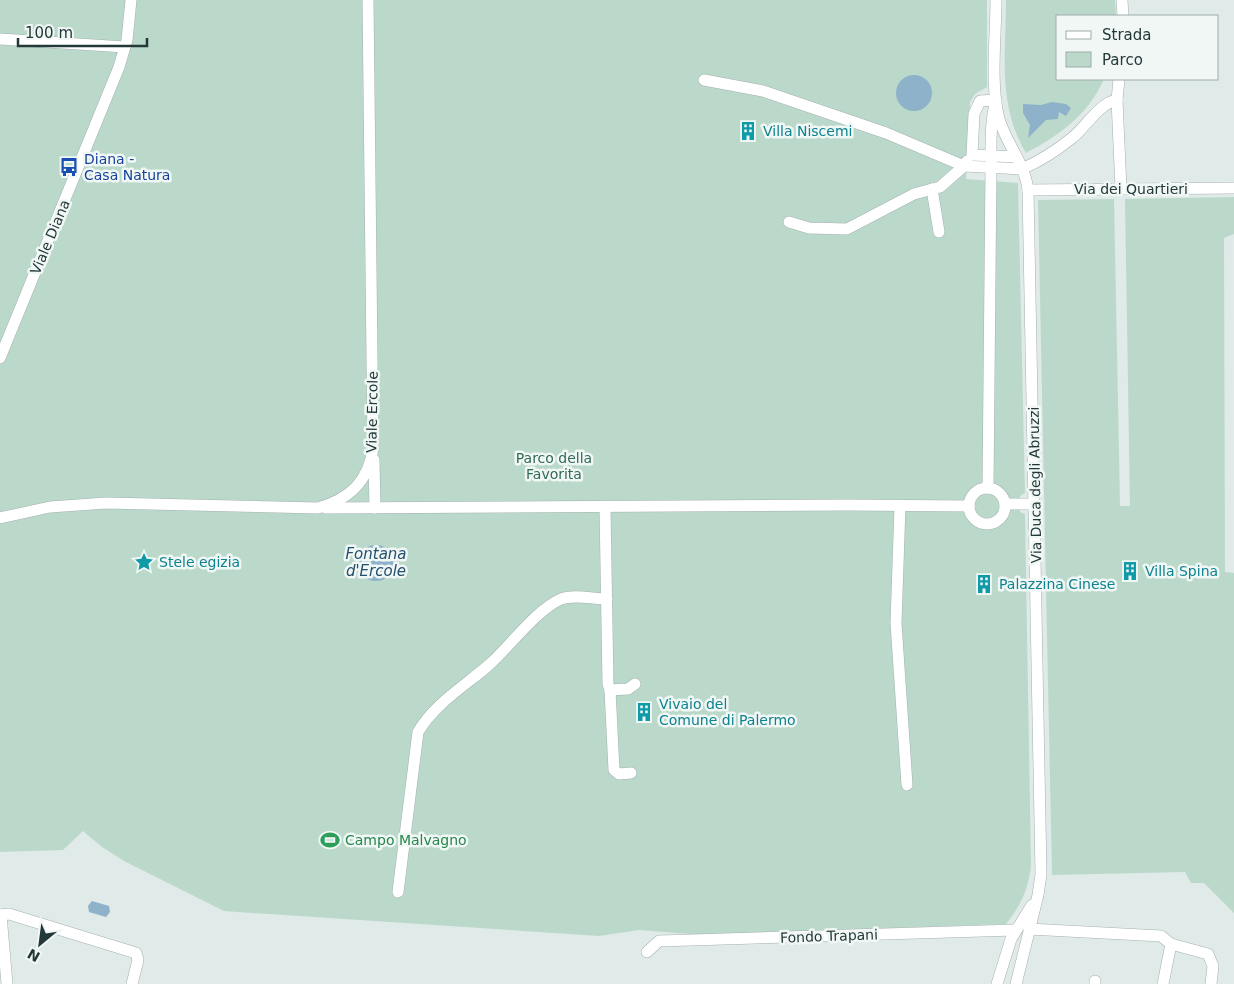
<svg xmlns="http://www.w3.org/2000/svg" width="1234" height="984" viewBox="0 0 1234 984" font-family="'DejaVu Sans',sans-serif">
	<rect width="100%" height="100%" fill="#e0eae8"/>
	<g fill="#bbd9ca">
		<path d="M0 0H987V87L975 94 970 102 966 179 1018 183 1025 493 1020 496V512L1025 514 1031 866C1028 890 1021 905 1006 924L702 935 639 930 599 936 224 911 126 862 102 847 83 831 63 850 0 852Z"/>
		<path d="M1006 0H1115L1116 16H1058V79H1104C1088 115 1060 135 1026 153 997 105 1006 53 1006 0Z"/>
		<path d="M1234 197V234L1224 238 1225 572 1234 573V913L1204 883H1191L1185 872 1052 875 1038 200 1114 199 1120 506H1130L1125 199Z"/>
	</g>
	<g fill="#8db2ca">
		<circle cx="914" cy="93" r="18"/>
		<path d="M1052 102 1066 104 1071 108 1066 116 1059 112 1058 119 1046 120 1028 138 1030 125 1023 113V104L1041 105Z"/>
		<circle cx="376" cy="563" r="18"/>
		<path d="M92 901 109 906 110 912 106 917 89 912 88 906Z"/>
	</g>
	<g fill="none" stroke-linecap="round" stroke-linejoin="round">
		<g stroke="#a4b1b0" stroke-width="12">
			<g id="minor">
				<path d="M996 0C996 36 990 84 999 119 1006 143 1025 164 1028 190L1041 874 1038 895 1016 984"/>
				<path d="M1122 0 1123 16"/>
				<path d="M0 39 125 47"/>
				<path d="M704 80 763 91 886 133 964 166 967 161"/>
				<path d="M1117 100 1121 189"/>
				<path d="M932 189 939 232"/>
				<path d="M1028 190 1234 188"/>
				<path d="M789 222 809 228 847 229 914 194 940 187 964 166 1022 169C1040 161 1057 150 1072 138 1086 127 1099 103 1117 100L1119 79"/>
				<path d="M0 358 119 67 127 40 131 0"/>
				<path d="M374 460 375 508"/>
				<path d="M988 488 991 168C991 144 990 123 996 100L980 101 974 114 972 155 1016 157"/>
				<circle cx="987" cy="506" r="18"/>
				<path d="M1005 504H1035"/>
				<path d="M900 506 896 623 907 785"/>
				<path d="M605 507 608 684 610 690 628 689 635 684"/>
				<path d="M326 508 847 505 969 506"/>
				<path d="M0 518 50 507 106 503 318 508C350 499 369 481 373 448L368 0"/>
				<path d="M610 690 614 770 619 774 631 773"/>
				<path d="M398 892 418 732C434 704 466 685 490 664 511 645 536 610 561 599 573 594 594 599 607 599"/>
				<path d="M0 915 9 914 136 953 138 960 132 984"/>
				<path d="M1 915 7 984"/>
				<path d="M1029 929 1161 936 1171 944 1208 954 1213 966 1211 984"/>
				<path d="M647 952 659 941 1015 930"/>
				<path d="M997 984 1011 939 1032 905"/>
				<path d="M1095 984V981"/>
				<path d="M1163 984 1171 944"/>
			</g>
		</g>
		<use href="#minor" stroke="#fff" stroke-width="11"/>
	</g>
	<defs>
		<g id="building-bare" transform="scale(1.5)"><path d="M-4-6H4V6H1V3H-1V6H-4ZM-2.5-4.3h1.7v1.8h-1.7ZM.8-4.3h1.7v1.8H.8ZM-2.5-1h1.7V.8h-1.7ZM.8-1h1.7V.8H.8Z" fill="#0f9aa8" stroke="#f0f7f5" stroke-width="2.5" paint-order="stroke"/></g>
		<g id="bus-bare" transform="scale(1.5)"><path d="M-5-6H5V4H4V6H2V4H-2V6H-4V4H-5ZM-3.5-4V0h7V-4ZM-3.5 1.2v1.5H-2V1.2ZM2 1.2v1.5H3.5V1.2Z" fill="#1a4fb4" stroke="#f0f7f5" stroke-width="2.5" paint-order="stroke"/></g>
		<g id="sight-bare" transform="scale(1.5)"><path d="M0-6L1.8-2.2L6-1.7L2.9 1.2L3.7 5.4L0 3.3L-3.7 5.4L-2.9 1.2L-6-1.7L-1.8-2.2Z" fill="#0f9aa8" stroke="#f0f7f5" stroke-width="2.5" paint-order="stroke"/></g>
		<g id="stadium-bare" transform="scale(1.5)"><path d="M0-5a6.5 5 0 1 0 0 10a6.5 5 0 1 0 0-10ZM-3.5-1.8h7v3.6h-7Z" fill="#2e9e5b" stroke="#f0f7f5" stroke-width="2.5" paint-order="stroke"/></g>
	</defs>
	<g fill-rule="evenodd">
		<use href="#building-bare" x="748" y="131"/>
		<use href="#bus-bare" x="69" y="167"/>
		<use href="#sight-bare" x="144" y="562"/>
		<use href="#building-bare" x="1130" y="571"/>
		<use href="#building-bare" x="984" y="584"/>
		<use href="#building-bare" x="644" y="712"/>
		<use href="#stadium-bare" x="330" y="840"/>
	</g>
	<g text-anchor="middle" stroke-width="5" stroke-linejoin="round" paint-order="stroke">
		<g font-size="14" fill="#0d838f" stroke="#f0f7f5" text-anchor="start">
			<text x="763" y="136">Villa Niscemi</text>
			<text x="159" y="567">Stele egizia</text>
			<text x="1145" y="576">Villa Spina</text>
			<text x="999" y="589">Palazzina Cinese</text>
			<text x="659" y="709">Vivaio del<tspan x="659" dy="16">Comune di Palermo</tspan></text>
		</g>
		<g font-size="14" fill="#164399" stroke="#f0f7f5" text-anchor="start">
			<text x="84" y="164">Diana -<tspan x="84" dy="16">Casa Natura</tspan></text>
		</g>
		<g font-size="14" fill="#233838" stroke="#f0f7f5">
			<text x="1131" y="194">Via dei Quartieri</text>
			<text transform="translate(50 237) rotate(-67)" y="5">Viale Diana</text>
			<text transform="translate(372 412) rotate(-89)" y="5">Viale Ercole</text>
			<text transform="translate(1035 485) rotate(-91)" y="5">Via Duca degli Abruzzi</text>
			<text transform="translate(829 936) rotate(-2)" y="5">Fondo Trapani</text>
		</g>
		<g font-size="14" fill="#316b55" stroke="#f0f7f5">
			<text x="554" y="463">Parco della<tspan x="554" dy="16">Favorita</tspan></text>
		</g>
		<g font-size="14" fill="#27864d" stroke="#f0f7f5" text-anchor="start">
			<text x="345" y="845">Campo Malvagno</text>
		</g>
		<g font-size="15" font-style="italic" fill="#23506e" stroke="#f0f7f5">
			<text x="376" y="559">Fontana<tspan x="376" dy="17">d'Ercole</tspan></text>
		</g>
	</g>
	<rect x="1056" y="15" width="162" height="65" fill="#f0f7f5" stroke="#9eaba9"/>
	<rect x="1066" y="31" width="25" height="8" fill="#ffffff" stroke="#9eaba9"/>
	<text x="1102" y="40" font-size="15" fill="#233838">Strada</text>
	<rect x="1066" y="52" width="25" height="15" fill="#bbd9ca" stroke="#9eaba9"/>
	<text x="1102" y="65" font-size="15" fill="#233838">Parco</text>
	<g transform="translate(40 944) rotate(209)" stroke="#f0f7f5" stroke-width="4" paint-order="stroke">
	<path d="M0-4L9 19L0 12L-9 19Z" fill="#233838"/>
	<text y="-8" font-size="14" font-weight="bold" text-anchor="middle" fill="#233838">N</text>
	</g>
	<path d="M18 38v8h129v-8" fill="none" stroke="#233838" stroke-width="2.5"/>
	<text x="25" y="38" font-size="15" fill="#233838" stroke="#f0f7f5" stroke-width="4" paint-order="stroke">100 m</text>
</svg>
